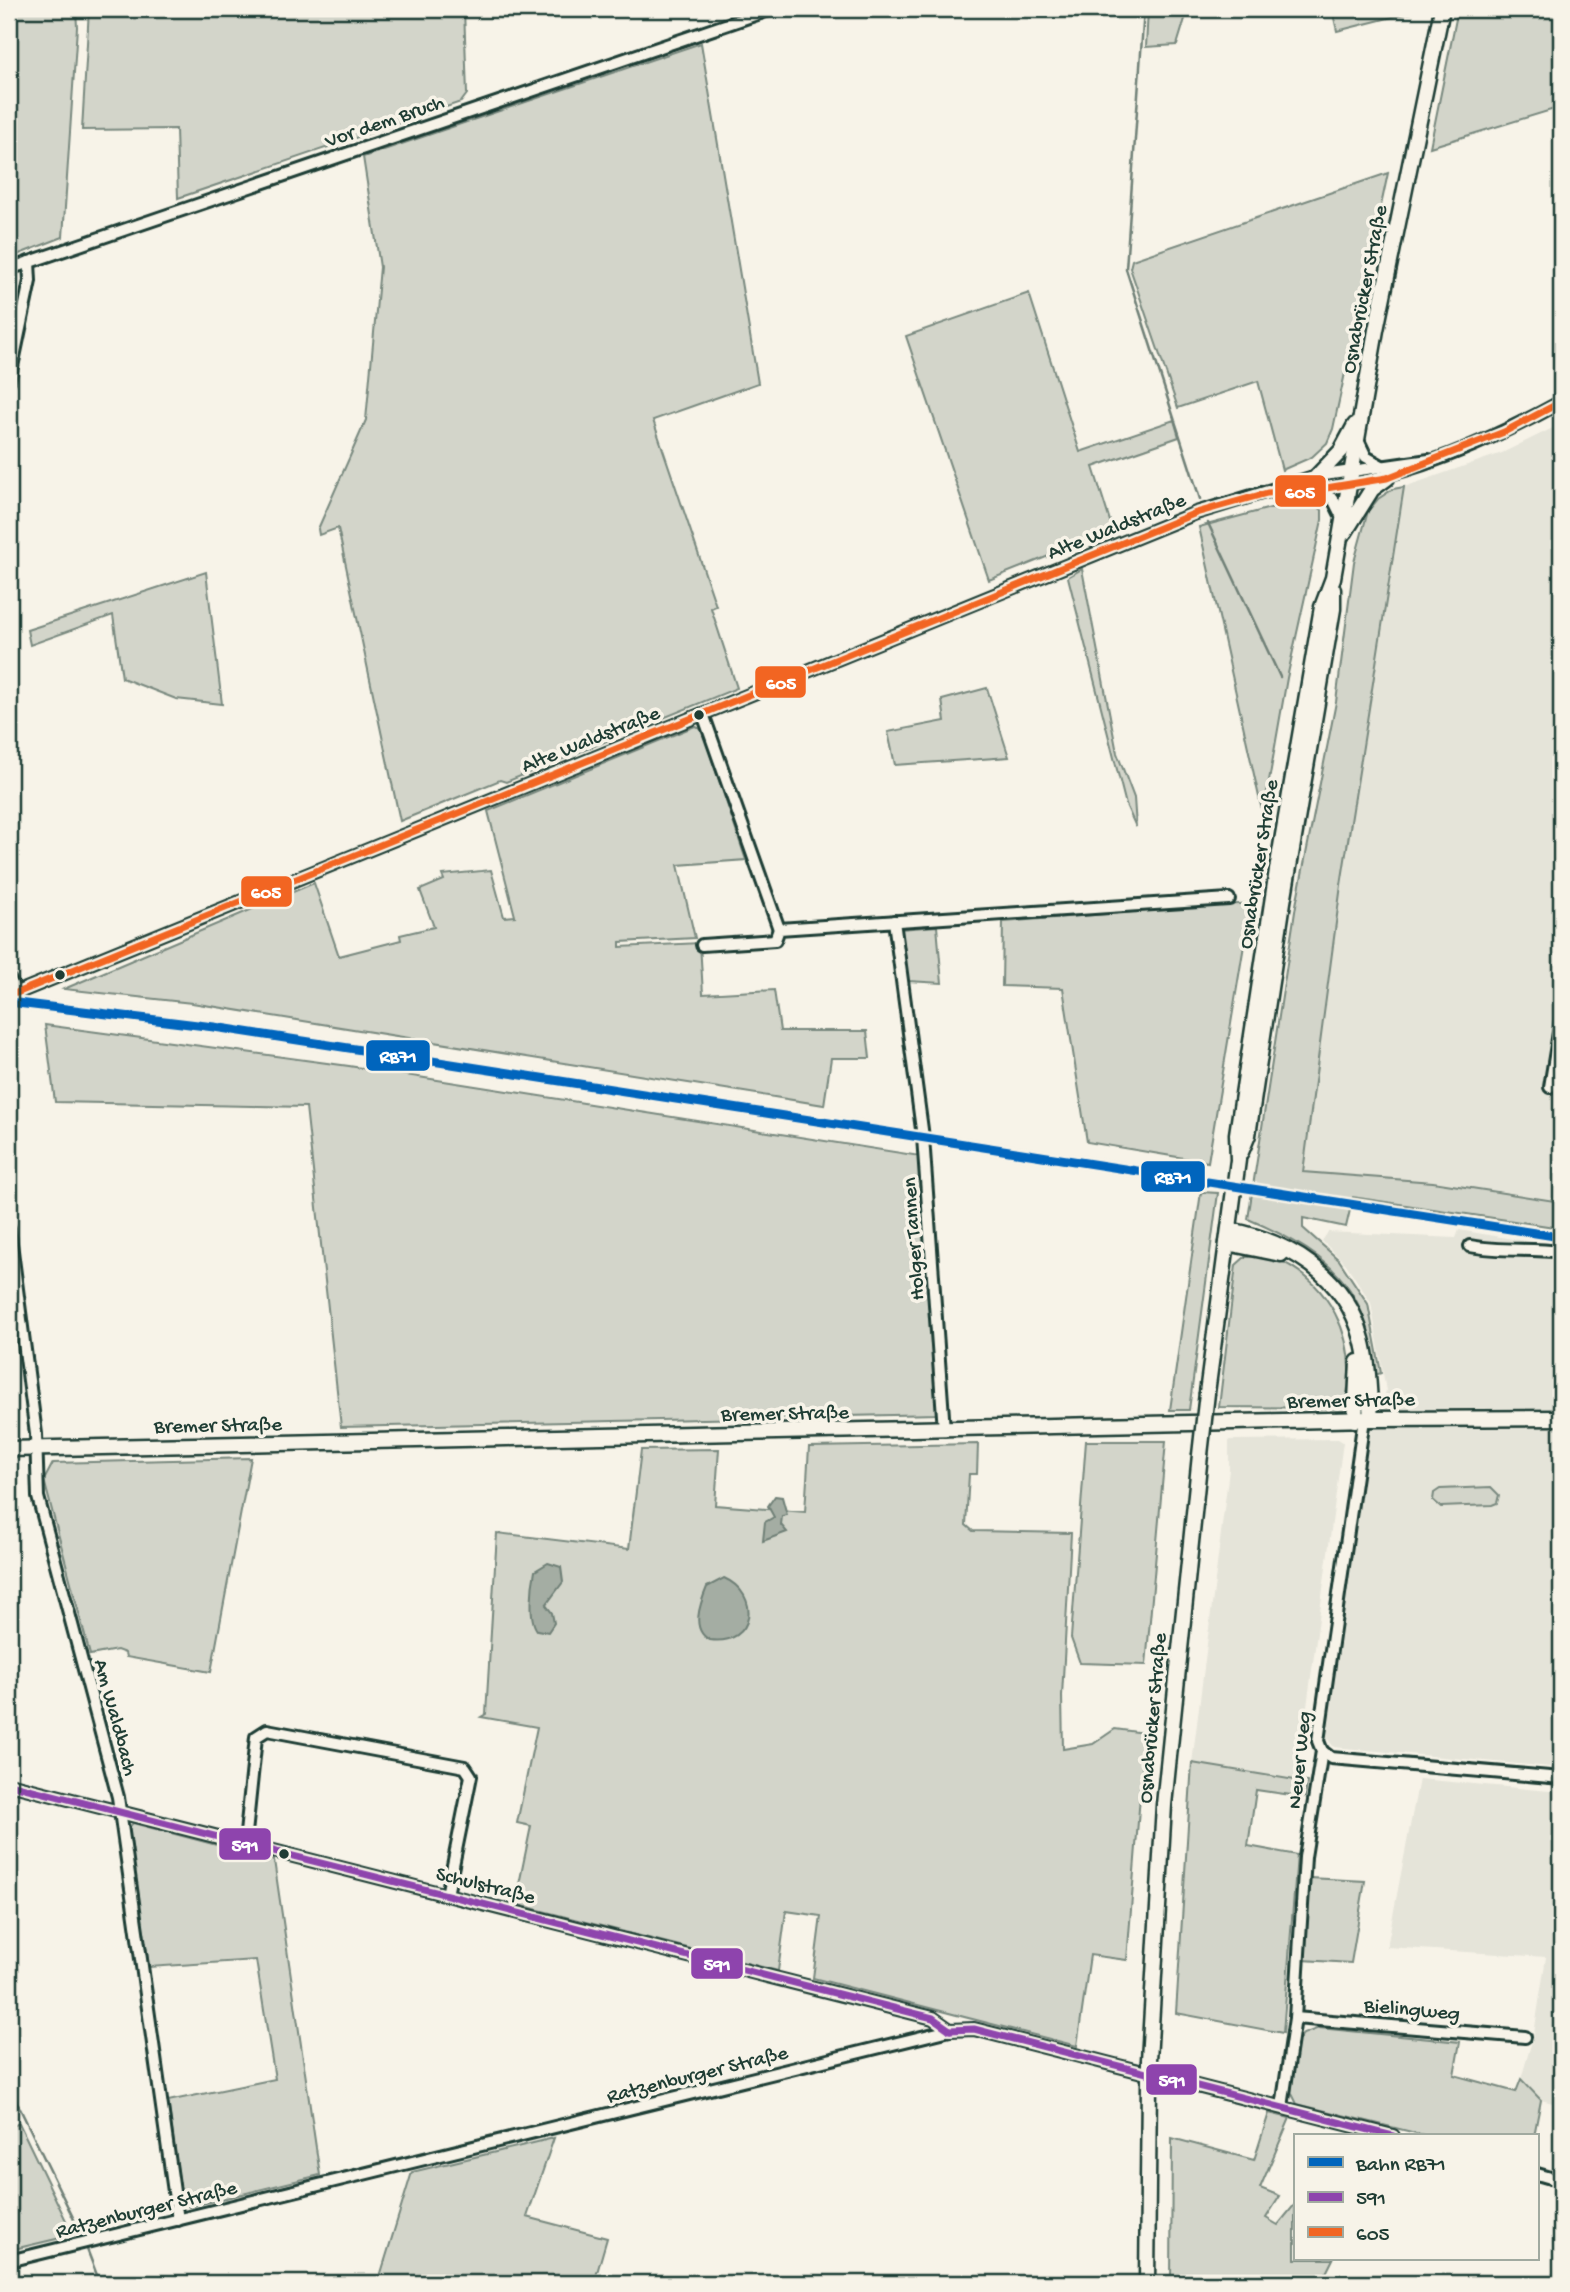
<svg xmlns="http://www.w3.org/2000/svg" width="1570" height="2292" viewBox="0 0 1570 2292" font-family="'Gochi Hand',sans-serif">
	<rect width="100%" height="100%" fill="#f7f3e8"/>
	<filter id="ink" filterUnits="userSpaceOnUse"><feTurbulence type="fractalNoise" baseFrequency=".0143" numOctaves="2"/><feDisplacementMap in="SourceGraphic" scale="14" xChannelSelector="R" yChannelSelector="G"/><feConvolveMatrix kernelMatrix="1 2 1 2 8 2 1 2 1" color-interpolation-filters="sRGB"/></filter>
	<g filter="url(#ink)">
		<g fill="#e5e4d9">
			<path d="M1561 424V1202L1433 1182 1303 1172 1341 885 1404 487 1502 453Z"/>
			<path d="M1459 1230 1561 1247V1768L1334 1747 1326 1737 1366 1447 1386 1391 1371 1303 1346 1264 1322 1241 1328 1232 1456 1238Z"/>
			<path d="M1338 1439 1343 1442 1297 1780 1192 1763 1229 1470V1440Z"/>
			<path d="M1419 1779 1561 1792V2105L1541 2100 1521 2079 1534 2034 1546 1957 1387 1947Z"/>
		</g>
		<g fill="#d3d5ca" stroke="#79897f" stroke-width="2">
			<path d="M9 9H76L77 27 63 237 9 258Z"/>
			<path d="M89 9H464L467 94 461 102 178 198 176 129 82 130Z"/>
			<path d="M1148 9H1188L1177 45 1146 47Z"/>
			<path d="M1332 9H1424L1337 31Z"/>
			<path d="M1458 9H1561V107L1430 147Z"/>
			<path d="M701 43 758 383 653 420 716 606 711 608 737 688 506 782 500 780 400 821 338 528 319 535 318 529 366 420 380 267 363 157Z"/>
			<path d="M1388 173 1333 429 1327 443 1312 457 1282 470 1258 381 1178 408 1130 268 1132 260Z"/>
			<path d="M1029 293 1080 452 1174 420 1179 437 1093 467 1114 534 1108 537 1106 533 989 580 906 336Z"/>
			<path d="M1404 487 1341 885 1303 1172 1433 1182 1561 1202V1228L1353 1197 1346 1227 1303 1218V1228L1339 1260 1368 1304 1381 1373 1375 1375C1372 1357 1369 1338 1364 1320 1349 1267 1295 1239 1248 1219L1296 905 1336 702 1354 562 1368 511 1378 499 1393 489Z"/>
			<path d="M1313 504 1322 510V520L1287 678 1263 815 1199 527 1278 506Z"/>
			<path d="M1082 569 1117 753 1134 798 1136 827 1126 805 1068 577Z"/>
			<path d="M206 572 222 704 176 699 122 678 113 615 30 645 27 630Z"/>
			<path d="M987 688 1009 757 895 765 888 732 945 721 942 700Z"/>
			<path d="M695 726 702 730 746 860 678 865 695 938 620 942V947L700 943 703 994 774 990 780 1031H867L870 1058H831L824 1105 192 1003 64 989 314 883 339 956 401 940 400 935 434 927 420 890 444 880 442 875 491 870 504 917 515 916 488 811Z"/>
			<path d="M1251 903 1208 1162 1087 1142 1063 988 1002 986 1003 922Z"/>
			<path d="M937 926 942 983 908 981 900 929Z"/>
			<path d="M45 1025 349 1066 920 1156 938 1414 341 1427 306 1107 55 1102Z"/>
			<path d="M1201 1192 1218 1193 1189 1410H1170Z"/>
			<path d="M1270 1256C1329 1279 1359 1338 1346 1400L1335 1408 1219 1407 1236 1265 1245 1257Z"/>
			<path d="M1086 1441H1166L1146 1665 1080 1663 1071 1638Z"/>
			<path d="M978 1444 977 1474H969L966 1525 973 1531 1071 1533 1062 1696 1063 1749 1093 1744 1115 1729 1145 1733 1127 1960 1090 1955 1077 2046 813 1978 821 1916 786 1911 778 1971 515 1904 531 1826 517 1823 537 1727 481 1717 486 1714 497 1533 629 1549 641 1450 719 1449 715 1505 805 1512 809 1447Z"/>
			<path d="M251 1458 211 1672 126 1657 125 1653 117 1650 90 1655 44 1480 53 1463Z"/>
			<path d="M1491 1487 1499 1495 1497 1503 1492 1505 1441 1507 1433 1500 1434 1493 1440 1489Z"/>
			<path d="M1192 1763 1307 1782 1305 1797 1256 1790 1248 1846 1297 1855 1283 2033 1176 2013Z"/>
			<path d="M133 1823 274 1860 320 2175 189 2207 182 2202 168 2101 275 2079 256 1960 149 1967 128 1828Z"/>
			<path d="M1309 1878 1365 1881 1351 1963 1303 1960Z"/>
			<path d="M1319 2028 1460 2042 1454 2075 1516 2092 1521 2079 1541 2100 1534 2136H1428L1297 2104 1291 2092 1298 2041 1303 2034Z"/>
			<path d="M1269 2113 1290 2118 1260 2188 1280 2196 1266 2218 1278 2225 1295 2204V2259H1333L1321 2283H1171L1172 2138 1254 2160Z"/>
			<path d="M19 2123 73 2235 14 2249 9 2238V2128Z"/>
			<path d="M554 2138 527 2217 607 2238 594 2283H378L412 2172Z"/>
		</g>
		<g fill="#a4ada3" stroke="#6f8077" stroke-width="2">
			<path d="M775 1496 782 1497 787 1515 782 1516 781 1525 787 1532 763 1541 765 1522 774 1517 768 1506Z"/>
			<path d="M548 1563 561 1567 563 1582 546 1605 552 1613 554 1623 548 1632 537 1630C528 1619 532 1585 535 1571Z"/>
			<path d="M724 1578C761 1594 756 1646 710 1640 690 1630 700 1604 707 1587Z"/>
		</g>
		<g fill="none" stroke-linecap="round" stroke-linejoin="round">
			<g stroke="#6f8077" stroke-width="2.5">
				<path d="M1144 9 1126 269 1200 499"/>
				<path d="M1208 523 1280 677"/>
				<path d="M9 2086 83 2238"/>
				<path d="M85 2244 100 2283"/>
			</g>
			<g stroke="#1f3d34" stroke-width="16">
				<g id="minor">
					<path d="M9 269 772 9"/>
					<path d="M9 381 30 281 29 262"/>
					<path d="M1357 438 1366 457 1382 466"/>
					<path d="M1314 490 1333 499 1343 519"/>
					<path d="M1274 493C1379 488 1470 452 1561 402"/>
					<path d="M703 714 779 929"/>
					<path d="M894 921 923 1137 944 1430"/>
					<path d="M702 945 775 940 779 929 1229 899"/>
					<path d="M9 979 17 993"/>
					<path d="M9 996 1196 513 1317 476 1429 460"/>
					<path d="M1550 1087 1561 1020"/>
					<path d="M9 1228 36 1434 38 1497 118 1797 178 2220"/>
					<path d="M1470 1246C1501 1252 1530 1248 1561 1252"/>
					<path d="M1322 1751 1331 1758 1561 1778"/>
					<path d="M9 1784 933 2018 950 2030"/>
					<path d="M245 1843 256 1737 267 1730 465 1767 471 1776 447 1895"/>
					<path d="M1295 2018 1525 2037"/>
					<path d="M1282 2107 1295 2018 1305 1857 1322 1751 1318 1741 1364 1419"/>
					<path d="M1537 2174 1561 2181"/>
					<path d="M9 2261 950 2030 974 2029 1393 2136"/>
				</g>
			</g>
			<g stroke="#1f3d34" stroke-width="19">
				<g id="major">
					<path d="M1317 476 1341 451 1355 425"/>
					<path d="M1345 532 1372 489 1387 478"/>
					<path d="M1241 1152 1248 1135 1283 902 1333 609V589"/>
					<path d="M1229 1230C1288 1241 1346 1276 1362 1339 1369 1364 1369 1393 1371 1419"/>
					<path d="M1227 1243 1281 1254"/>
					<path d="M1207 1393 1238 1160 1237 1134 1277 870 1322 607 1333 578 1376 330 1442 9"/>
					<path d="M1355 1420 1358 1362"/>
					<path d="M9 1449 1371 1419 1561 1418"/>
					<path d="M1149 2060 1164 1805 1200 1455"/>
					<path d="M1147 2283 1149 2083"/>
				</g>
			</g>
			<use href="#minor" stroke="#f7f3e8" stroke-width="10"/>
			<use href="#major" stroke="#f7f3e8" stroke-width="14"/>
			<g stroke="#1f3d34" stroke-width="19" stroke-linecap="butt">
				<g id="major-bridge">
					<path d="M1200 1455 1207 1393"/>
					<path d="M1149 2083V2060"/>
				</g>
			</g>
			<use href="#major-bridge" stroke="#f7f3e8" stroke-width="14"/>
			<g stroke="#f7f3e8" stroke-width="12">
				<g id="bus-1">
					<path d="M9 1784 933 2018 950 2030"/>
					<path d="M950 2030 974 2029 1393 2136"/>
				</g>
			</g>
			<g stroke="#f7f3e8" stroke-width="12">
				<path id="bus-2" d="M9 996 1196 513 1267 493 1314 490 1387 478 1504 432 1561 402"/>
			</g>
			<use href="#bus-1" stroke="#8e44ad" stroke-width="7"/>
			<use href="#bus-2" stroke="#f26522" stroke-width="7"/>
			<g stroke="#f7f3e8" stroke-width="14">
				<path id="rail-1" d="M9 1002 214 1027 1561 1237"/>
			</g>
			<use href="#rail-1" stroke="#0065bd" stroke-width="9"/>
		</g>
	</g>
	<g fill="#1f3d34" stroke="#f7f3e8" stroke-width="2.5">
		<circle cx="699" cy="715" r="6"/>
		<circle cx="60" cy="975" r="6"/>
		<circle cx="284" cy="1854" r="6"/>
	</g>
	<g text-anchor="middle" stroke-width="7" stroke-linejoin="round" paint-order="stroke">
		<g font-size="21" fill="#1f3d34" stroke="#f7f3e8">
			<text transform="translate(384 120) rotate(-19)" y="7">Vor dem Bruch</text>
			<text transform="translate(1363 289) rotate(-79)" y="7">Osnabrücker Straße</text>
			<text transform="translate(1116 525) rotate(-22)" y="7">Alte Waldstraße</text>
			<text transform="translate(590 738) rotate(-22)" y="7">Alte Waldstraße</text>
			<text transform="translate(1257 864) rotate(-81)" y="7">Osnabrücker Straße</text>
			<text transform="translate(912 1239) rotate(-94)" y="7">Holger Tannen</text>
			<text transform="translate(1351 1399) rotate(-1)" y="7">Bremer Straße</text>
			<text transform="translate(785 1412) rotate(-1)" y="7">Bremer Straße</text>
			<text transform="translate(218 1424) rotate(-1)" y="7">Bremer Straße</text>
			<text transform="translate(117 1717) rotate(75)" y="7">Am Waldbach</text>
			<text transform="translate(1151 1718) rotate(-85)" y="7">Osnabrücker Straße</text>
			<text transform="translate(1298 1760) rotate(-84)" y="7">Neuer Weg</text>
			<text transform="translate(486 1884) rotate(14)" y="7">Schulstraße</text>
			<text transform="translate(1412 2008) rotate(5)" y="7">Bielingweg</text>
			<text transform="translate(697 2073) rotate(-14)" y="7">Ratzenburger Straße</text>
			<text transform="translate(146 2208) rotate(-14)" y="7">Ratzenburger Straße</text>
		</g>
	</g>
	<g stroke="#f7f3e8" stroke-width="2.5">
		<rect x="1274" y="474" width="53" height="34" rx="7" fill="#f26522"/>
		<rect x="754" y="665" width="53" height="34" rx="7" fill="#f26522"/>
		<rect x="240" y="875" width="53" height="33" rx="7" fill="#f26522"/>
		<rect x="365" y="1039" width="66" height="33" rx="7" fill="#0065bd"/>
		<rect x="1140" y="1160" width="66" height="33" rx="7" fill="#0065bd"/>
		<rect x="218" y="1827" width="54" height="34" rx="7" fill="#8e44ad"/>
		<rect x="690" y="1947" width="54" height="33" rx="7" fill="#8e44ad"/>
		<rect x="1145" y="2063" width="53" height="33" rx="7" fill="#8e44ad"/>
	</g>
	<g font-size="19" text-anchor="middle" font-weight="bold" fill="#fff">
		<text x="1300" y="498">605</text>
		<text x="781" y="689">605</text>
		<text x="266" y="898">605</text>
		<text x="398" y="1062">RB71</text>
		<text x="1173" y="1183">RB71</text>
		<text x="245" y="1851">591</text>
		<text x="717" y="1970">591</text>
		<text x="1172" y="2086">591</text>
	</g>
	<rect width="1570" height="2292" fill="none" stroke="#f7f3e8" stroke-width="35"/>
	<rect x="18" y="18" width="1535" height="2257" fill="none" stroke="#1f3d34" stroke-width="2.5" filter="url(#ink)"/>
	<rect x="1294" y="2134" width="245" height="126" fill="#f7f3e8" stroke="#a1aaa0" stroke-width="2"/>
	<rect x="1308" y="2157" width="35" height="10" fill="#0065bd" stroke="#a1aaa0" stroke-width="2"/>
	<text x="1356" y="2170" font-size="21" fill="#1f3d34">Bahn RB71</text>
	<rect x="1308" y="2192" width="35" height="10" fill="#8e44ad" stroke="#a1aaa0" stroke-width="2"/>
	<text x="1356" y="2204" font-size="21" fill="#1f3d34">591</text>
	<rect x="1308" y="2227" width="35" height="10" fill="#f26522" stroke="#a1aaa0" stroke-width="2"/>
	<text x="1356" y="2240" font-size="21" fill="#1f3d34">605</text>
</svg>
